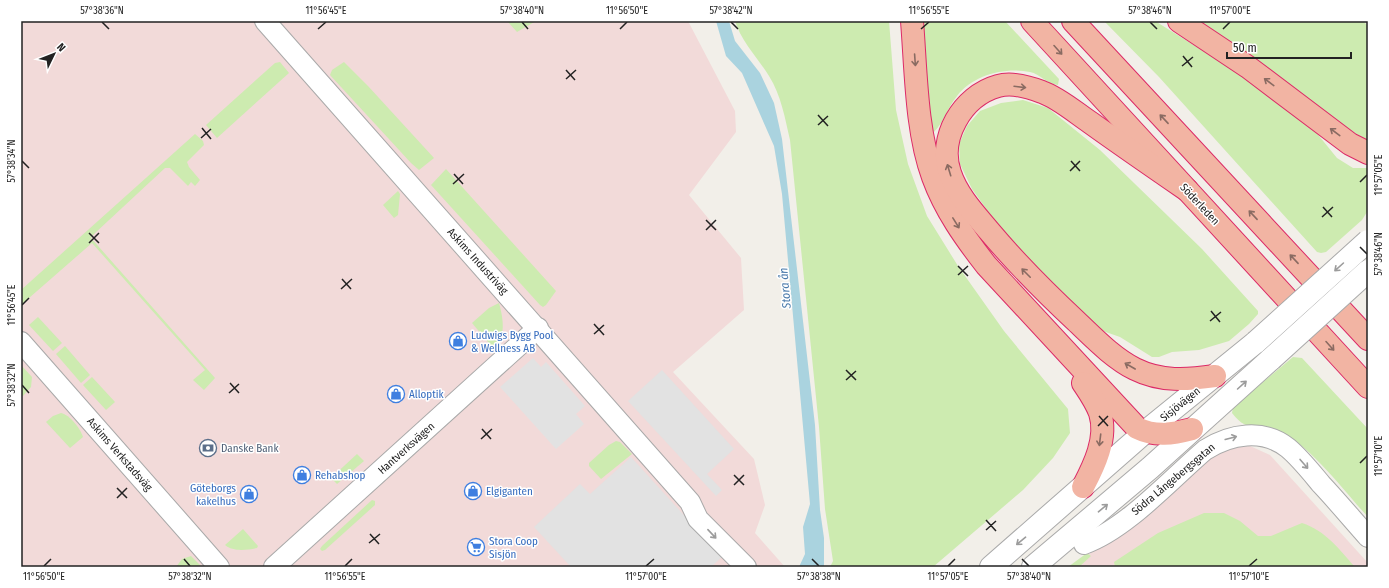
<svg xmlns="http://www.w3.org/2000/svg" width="1389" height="588" viewBox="0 0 1389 588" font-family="'Fira Sans Condensed',sans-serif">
	<rect width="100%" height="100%" fill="#f2efe9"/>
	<g fill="#f2dad9">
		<path d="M21 21H688L735 111 736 132 689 195 741 258 744 310 673 372 754 459 765 505 755 533 785 567H21Z"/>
		<path d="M1250 446 1270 455 1368 563V567H1074L1192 467 1231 448Z"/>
	</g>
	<g fill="#cdebb0">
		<path d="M507 21H536L517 32Z"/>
		<path d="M735 21H889L896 110 908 164 927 216 958 266 1004 331 1068 409 1070 433 1053 458 1023 490 933 567H830L833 561 825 509 819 427 790 140C785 118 781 95 769 76 758 58 741 41 735 21Z"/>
		<path d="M921 21H1005L1059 79 1058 85C1047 84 1040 74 1030 72 1005 67 973 75 957 96 948 107 944 122 934 132L931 130Z"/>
		<path d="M1104 21H1155L1274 95 1315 131 1337 158 1353 168H1368L1367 212 1362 220 1326 252 1321 253 1317 252 1159 77Z"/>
		<path d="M1192 21H1363L1368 26V142Z"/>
		<path d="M280 62 289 73 217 138 206 125 275 63Z"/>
		<path d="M344 62 368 86 434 158 419 170 411 163 330 75 332 70Z"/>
		<path d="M1023 100 1048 108 1100 150 1202 249 1258 311V314L1249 324 1229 341 1199 350 1172 352 1159 357H1152L1120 337 1103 331 1039 272 1000 228 972 189 960 164 959 144 967 126 980 111 1001 103Z"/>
		<path d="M195 134 203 141 204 145 187 162 189 167 200 180 195 186 191 182 188 186 170 168H165L94 234 91 238 215 378 204 390 193 380 205 370 92 243 21 305V290Z"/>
		<path d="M446 169 556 291 546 305 543 307 540 305 431 185Z"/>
		<path d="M398 191 400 194 398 215 394 218 383 205Z"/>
		<path d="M499 303C503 318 507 338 493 348L472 323 489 308Z"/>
		<path d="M38 317 62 343 53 351 29 325Z"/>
		<path d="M65 346 90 375 81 383 56 354Z"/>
		<path d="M1293 357 1302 358 1368 429V517C1342 489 1310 444 1275 429 1255 421 1249 435 1232 413L1233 407Z"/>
		<path d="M21 365 32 377 31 387 23 396 21 394Z"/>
		<path d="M92 377 115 402 106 410 83 385Z"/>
		<path d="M61 413C70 415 80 428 83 437L70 448 46 422 53 416Z"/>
		<path d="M616 441 620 442 632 454 601 479 589 466V463L609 445Z"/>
		<path d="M357 454 364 461 337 484 331 478Z"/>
		<path d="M372 500 375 501V505L325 550 322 551 320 549 322 546Z"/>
		<path d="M1204 513H1224L1240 521 1258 536H1271L1302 523C1326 531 1339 549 1355 567H1115L1114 562 1158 533Z"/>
		<path d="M243 529 258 546 257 548C247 550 233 552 225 545Z"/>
		<path d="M1087 553 1091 556 1079 567H1068Z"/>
		<path d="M191 556 202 567H176L182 559Z"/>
	</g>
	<g fill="#e2e2e2">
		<path d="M533 358 541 367 546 362 585 406 576 414 584 424 556 449 500 387Z"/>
		<path d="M662 370 734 449 707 474 722 490 716 496 628 401Z"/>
		<path d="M631 457 722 557 711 567H571L534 527 580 484 590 494Z"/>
	</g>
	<path fill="#aad3df" d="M716 21H729L735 41 760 73 774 103 782 139 815 425 820 510 824 538V567H799L805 554 803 527 810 504 782 194 774 146 742 73 726 56Z"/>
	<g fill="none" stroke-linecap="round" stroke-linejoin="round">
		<g stroke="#a9a9a9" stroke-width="22">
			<g id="minor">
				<path d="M265 21 690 502 698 519 746 567"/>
				<path d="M21 342 219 567"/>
				<path d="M1084 544C1126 529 1170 480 1205 450 1230 434 1263 428 1288 448 1300 458 1311 472 1321 484 1337 501 1352 519 1368 537"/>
				<path d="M274 567 538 328"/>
			</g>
		</g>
		<g stroke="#a9a9a9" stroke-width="24">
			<g id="tertiary">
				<path d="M991 567 1145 432 1256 342"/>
				<path d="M1033 567 1150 468 1271 359"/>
			</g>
		</g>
		<g stroke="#dc2a67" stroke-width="24">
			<g id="trunk">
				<path d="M912 21C916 70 916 131 933 177 945 210 965 238 986 265L1137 428C1155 437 1173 434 1192 429"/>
				<path d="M1032 21 1368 387"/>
				<path d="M1073 21 1368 339"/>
				<path d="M1179 21 1248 67 1350 144 1368 153"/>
				<path d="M1187 190C1155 168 1123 146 1091 123 1076 113 1059 98 1042 92 1029 87 1012 82 998 86 962 96 938 138 950 173 957 195 975 214 990 232 1017 264 1046 293 1076 321 1094 338 1113 358 1135 369 1161 382 1187 380 1215 376"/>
				<path d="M1083 487C1094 466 1108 438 1100 413 1096 402 1089 392 1083 383"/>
			</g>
		</g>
		<use href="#minor" stroke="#fff" stroke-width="20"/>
		<use href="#tertiary" stroke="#fff" stroke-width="22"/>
		<use href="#trunk" stroke="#f2b4a3" stroke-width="22"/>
		<g stroke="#a9a9a9" stroke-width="24" stroke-linecap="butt">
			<g id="tertiary-bridge">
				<path d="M1256 342 1368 241"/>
				<path d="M1271 359 1368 271"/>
			</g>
		</g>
		<use href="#tertiary-bridge" stroke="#fff" stroke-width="22"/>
	</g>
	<defs><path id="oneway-shaft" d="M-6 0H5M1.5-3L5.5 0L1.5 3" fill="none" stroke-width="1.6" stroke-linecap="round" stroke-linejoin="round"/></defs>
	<g stroke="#8a6b62">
		<use href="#oneway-shaft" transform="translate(1058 50) rotate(48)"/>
		<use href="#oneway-shaft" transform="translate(915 60) rotate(86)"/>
		<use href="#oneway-shaft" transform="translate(1269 82) rotate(-143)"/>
		<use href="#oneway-shaft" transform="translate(1020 87) rotate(7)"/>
		<use href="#oneway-shaft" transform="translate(1164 119) rotate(-133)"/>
		<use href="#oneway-shaft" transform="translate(1335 132) rotate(-143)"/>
		<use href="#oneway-shaft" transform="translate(949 170) rotate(-107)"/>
		<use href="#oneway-shaft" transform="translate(1253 215) rotate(-133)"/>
		<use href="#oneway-shaft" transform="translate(956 223) rotate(58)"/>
		<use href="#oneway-shaft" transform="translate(1294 259) rotate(-133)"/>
		<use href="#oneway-shaft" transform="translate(1026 273) rotate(-135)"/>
		<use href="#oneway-shaft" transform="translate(1330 346) rotate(48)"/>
		<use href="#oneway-shaft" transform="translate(1130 366) rotate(-150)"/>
		<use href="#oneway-shaft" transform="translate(1100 440) rotate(97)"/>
	</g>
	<g stroke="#9c9c9c">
		<use href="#oneway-shaft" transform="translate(1339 267) rotate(138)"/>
		<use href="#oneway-shaft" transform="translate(1242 385) rotate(-42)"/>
		<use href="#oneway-shaft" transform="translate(1231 438) rotate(-15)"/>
		<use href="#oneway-shaft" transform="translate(1304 464) rotate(49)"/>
		<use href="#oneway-shaft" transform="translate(1103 508) rotate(-40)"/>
		<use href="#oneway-shaft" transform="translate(712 534) rotate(47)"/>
		<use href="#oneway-shaft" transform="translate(1021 541) rotate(140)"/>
	</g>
	<path fill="none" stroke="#222" stroke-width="1.5" d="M102 22 109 29M522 22 528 29M731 22 738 29M1150 22 1157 29M318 29 326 22M620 29 627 22M921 29 929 22M1223 29 1230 22M1183 56 1192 67M1182 66 1193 57M566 70 575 80M566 79 576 70M818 115 828 126M818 125 828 116M202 128 211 139M201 138 211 129M22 161 29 168M1071 161 1080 171M1070 171 1080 161M454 174 463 184M1360 182 1367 175M453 184 464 174M1323 207 1332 217M1322 217 1333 207M706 220 716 230M706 230 716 220M89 233 99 243M89 243 99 233M1360 247 1367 254M958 266 968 276M958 275 968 266M342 279 351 289M341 289 352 279M22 305 29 298M1211 311 1220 322M1210 321 1221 312M594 324 604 335M594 334 604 325M846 370 856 380M846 380 856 371M230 383 239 393M22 385 29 393M229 393 239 384M1099 416 1108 426M1098 426 1108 416M482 429 491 439M481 439 492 429M1360 463 1367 456M734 475 744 485M734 485 744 475M117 488 127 498M117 498 127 488M986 520 996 531M986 530 996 521M370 534 379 544M369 543 380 534M184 559 190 566M812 559 819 566M1022 559 1029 566M44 566 51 559M345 566 352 559M646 566 654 559M948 566 955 559M1249 566 1257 559"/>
	<defs>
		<g id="shop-ring" transform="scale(0.9)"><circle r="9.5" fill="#fff" stroke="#3f7fe0" stroke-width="1.5"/><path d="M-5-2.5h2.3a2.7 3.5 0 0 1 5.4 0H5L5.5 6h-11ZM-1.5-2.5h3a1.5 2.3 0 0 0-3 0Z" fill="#3f7fe0"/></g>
		<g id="bank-ring" transform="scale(0.9)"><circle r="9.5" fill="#fff" stroke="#5c6f8a" stroke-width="1.5"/><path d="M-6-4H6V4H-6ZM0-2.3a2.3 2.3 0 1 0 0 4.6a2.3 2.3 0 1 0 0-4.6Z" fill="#5c6f8a"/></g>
		<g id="supermarket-ring" transform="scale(0.9)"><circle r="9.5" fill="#fff" stroke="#3f7fe0" stroke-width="1.5"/><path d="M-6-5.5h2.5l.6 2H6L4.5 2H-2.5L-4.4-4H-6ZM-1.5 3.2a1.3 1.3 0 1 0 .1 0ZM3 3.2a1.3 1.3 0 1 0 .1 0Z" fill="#3f7fe0"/></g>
	</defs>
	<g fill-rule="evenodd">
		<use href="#shop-ring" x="458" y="341"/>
		<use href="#shop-ring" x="396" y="394"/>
		<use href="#bank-ring" x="208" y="448"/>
		<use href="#shop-ring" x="302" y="475"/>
		<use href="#shop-ring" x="473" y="491"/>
		<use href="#shop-ring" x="249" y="494"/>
		<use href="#supermarket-ring" x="476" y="547"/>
	</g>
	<g text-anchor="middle" stroke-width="3" stroke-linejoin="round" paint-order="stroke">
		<g font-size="11" fill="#222" stroke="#fff">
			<text transform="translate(1200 204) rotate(47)" y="4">Söderleden</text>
			<text transform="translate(478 261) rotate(48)" y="4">Askims Industriväg</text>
			<text transform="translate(1180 404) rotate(-39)" y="4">Sisjövägen</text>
			<text transform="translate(406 448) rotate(-42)" y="4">Hantverksvägen</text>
			<text transform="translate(120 454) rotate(49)" y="4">Askims Verkstadsväg</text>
			<text transform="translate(1173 479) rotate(-40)" y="4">Södra Långebergsgatan</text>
		</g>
		<g font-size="11" fill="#366cbe" stroke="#fff" text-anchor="start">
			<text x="471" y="339">Ludwigs Bygg Pool<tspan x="471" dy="13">&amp; Wellness AB</tspan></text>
			<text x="409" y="398">Alloptik</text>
			<text x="315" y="479">Rehabshop</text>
			<text x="236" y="492" text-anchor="end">Göteborgs<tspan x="236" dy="13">kakelhus</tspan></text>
			<text x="486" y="495">Elgiganten</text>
			<text x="489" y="545">Stora Coop<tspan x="489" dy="13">Sisjön</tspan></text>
		</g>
		<g font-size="11" fill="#4e5e75" stroke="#fff" text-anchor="start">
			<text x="221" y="452">Danske Bank</text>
		</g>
		<g font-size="12" font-style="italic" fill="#4a7aab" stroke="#fff">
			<text transform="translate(785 288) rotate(-95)" y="4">Stora ån</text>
		</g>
	</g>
	<rect width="1389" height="588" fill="none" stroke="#ffffff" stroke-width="44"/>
	<g transform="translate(54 54) rotate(47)" stroke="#ffffff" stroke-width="3" paint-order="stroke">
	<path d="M0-3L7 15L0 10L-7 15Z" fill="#222222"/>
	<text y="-6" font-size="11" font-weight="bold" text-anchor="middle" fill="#222222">N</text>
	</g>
	<path d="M1227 52v6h124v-6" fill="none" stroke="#222222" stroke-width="2"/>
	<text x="1233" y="52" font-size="12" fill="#222222" stroke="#ffffff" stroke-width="3" paint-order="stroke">50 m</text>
	<rect x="22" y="22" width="1345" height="544" fill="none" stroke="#222" stroke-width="1.5"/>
	<g font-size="10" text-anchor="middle" fill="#222">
		<text x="102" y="14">57°38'36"N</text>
		<text x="326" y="14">11°56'45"E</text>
		<text x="522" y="14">57°38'40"N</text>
		<text x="627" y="14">11°56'50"E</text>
		<text x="731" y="14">57°38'42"N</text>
		<text x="929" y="14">11°56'55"E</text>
		<text x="1150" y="14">57°38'46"N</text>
		<text x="1230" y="14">11°57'00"E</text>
		<text transform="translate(11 161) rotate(-90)" y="4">57°38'34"N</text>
		<text transform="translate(1378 175) rotate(-90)" y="4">11°57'05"E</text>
		<text transform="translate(1378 254) rotate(-90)" y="4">57°38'46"N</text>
		<text transform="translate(11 305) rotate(-90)" y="4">11°56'45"E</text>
		<text transform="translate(11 385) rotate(-90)" y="4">57°38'32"N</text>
		<text transform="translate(1378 456) rotate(-90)" y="4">11°57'10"E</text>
		<text x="44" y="580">11°56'50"E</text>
		<text x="190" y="580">57°38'32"N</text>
		<text x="345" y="580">11°56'55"E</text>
		<text x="646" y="580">11°57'00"E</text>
		<text x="819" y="580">57°38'38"N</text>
		<text x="948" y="580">11°57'05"E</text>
		<text x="1029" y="580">57°38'40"N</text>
		<text x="1249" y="580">11°57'10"E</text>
	</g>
</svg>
